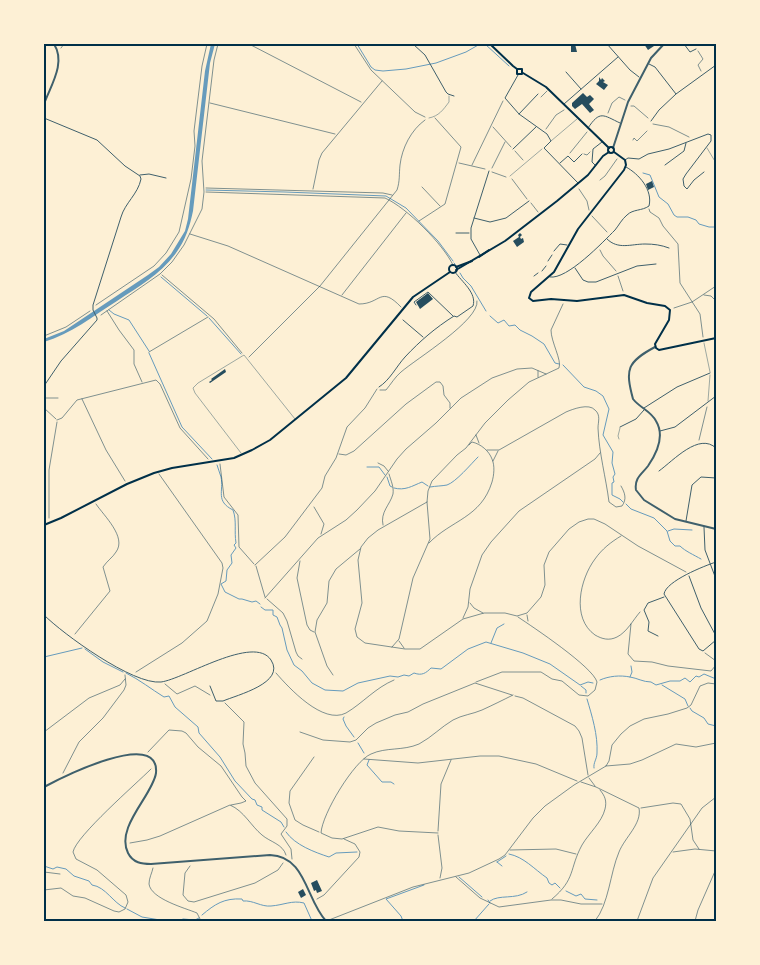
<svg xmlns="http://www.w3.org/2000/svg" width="760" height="965" viewBox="0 0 760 965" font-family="'Public Sans',sans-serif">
	<rect width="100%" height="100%" fill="#fdf0d5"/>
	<path fill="#669bbc" d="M211 44H215L210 63 193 211C190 226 185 241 176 253 161 274 138 287 117 301 93 316 71 334 44 342V339L64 331 148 275 159 267 171 254 185 231 188 219 205 71Z"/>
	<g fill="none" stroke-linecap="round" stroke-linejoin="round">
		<g stroke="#669bbc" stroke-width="1">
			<path d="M357 44 371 67 375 70 383 71 406 69 436 63 466 52 480 44"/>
			<path d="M485 44 509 66"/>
			<path d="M643 173 650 175 659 197 668 204 674 215 677 217H688L696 220 699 224 709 227H716"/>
			<path d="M206 190 285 192 386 196 406 208 438 241 453 261"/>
			<path d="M454 263 455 264"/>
			<path d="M460 273 463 278 471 286 486 311"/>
			<path d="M161 277 207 316"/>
			<path d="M109 310 114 314 129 320 149 351"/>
			<path d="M490 316 498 323 504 320 509 326 515 325 520 330 532 336 544 344 555 363 559 364"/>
			<path d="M209 318 241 354"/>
			<path d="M149 353 182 427 212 459"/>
			<path d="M563 365 584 387 596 391 603 396 609 409 603 435 613 452 612 463 615 474 613 477 614 482 612 483V495L620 499 623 502"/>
			<path d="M217 465C218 469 220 473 221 477 224 491 215 501 233 510 237 521 234 531 236 543L234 545 236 548 231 555 232 563 227 570 226 581 221 584 225 592 239 599H242L252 602 256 601 260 604"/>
			<path d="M367 467H379L385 475"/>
			<path d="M387 477 390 486 392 487"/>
			<path d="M430 487C436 486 442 486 447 485 456 482 471 464 478 457"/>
			<path d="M394 488C405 491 412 486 422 482L428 486"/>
			<path d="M626 504 631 509 654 518 667 531 670 541 675 546H680C685 551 694 555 701 559"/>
			<path d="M668 531 674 529 692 530"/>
			<path d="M261 607 265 610H273V615L277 617 280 625 282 628 287 650 294 665 302 671 312 683 325 690 343 691 358 683 390 676 398 677 404 675 409 676 414 673C422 676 426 673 431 668L441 669 468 649 486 642 523 653 550 664 580 685 588 682 593 683"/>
			<path d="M491 643 497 628 504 624"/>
			<path d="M85 649 103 662 123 672"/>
			<path d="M44 657 82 648"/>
			<path d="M126 673C140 680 151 689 164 697L169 696 175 707 198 727 199 733 220 757 235 781 252 799 255 800 257 805 262 807V810L281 822 284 827"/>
			<path d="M630 677 632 672 631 666"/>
			<path d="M600 680C609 676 620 675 630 677 637 678 643 682 651 682L656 685 670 681H680L685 678 690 682 696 676 699 677 704 674 716 679"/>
			<path d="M662 685 685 699 688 706"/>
			<path d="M581 686 586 690V693"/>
			<path d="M587 699C592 716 598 735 597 753 597 759 593 763 594 768"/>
			<path d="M690 708 692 711 704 718 708 724 716 726"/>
			<path d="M344 717 343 719 346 726 354 737"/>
			<path d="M358 743 364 753"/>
			<path d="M369 760 367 765 382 782H391L394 784"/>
			<path d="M286 832C295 845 314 852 329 857L336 853 357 852"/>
			<path d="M509 854C524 857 534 869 547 878L549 883 552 885 555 883 560 888"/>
			<path d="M497 862 506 856"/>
			<path d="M497 862 502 866"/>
			<path d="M44 866 53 869 57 867 66 869 74 876 89 881 92 885C106 887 113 903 125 908"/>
			<path d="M459 877 482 897"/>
			<path d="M566 891 576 896 581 894 585 899 597 900"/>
			<path d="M488 900 490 903"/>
			<path d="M490 901C499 894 515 900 527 892"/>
			<path d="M127 909 142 917 166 921"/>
			<path d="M202 915C215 904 224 898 242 899L243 901C253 900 261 907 271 906 284 905 292 900 304 903L312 921"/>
			<path d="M179 921 183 919 195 920 199 918"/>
			<path d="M403 921 401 916 386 899 424 885"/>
			<path d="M474 921 489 904"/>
		</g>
	</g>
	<g fill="#264d5e">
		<path d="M571 44H575L577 52H571Z"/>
		<path d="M644 44H657L648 50Z"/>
		<path d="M599 77 601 80 602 78 605 81 603 82 608 85 604 90 596 84 599 81Z"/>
		<path d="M583 93 587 97 590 95 594 99 589 104 594 110 590 113 582 104 575 109 572 106V103Z"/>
		<path d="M652 181 654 187 648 190 646 184Z"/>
		<path d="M520 233 522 235 520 237 521 239 523 238 524 242 517 247 513 241 519 237 518 235Z"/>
		<path d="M428 293 433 299 420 309 416 302Z"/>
		<path d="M225 369 226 372 210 383 209 382 212 380 211 379Z"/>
		<path d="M317 880 322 891 317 893 316 890 314 891 311 883Z"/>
		<path d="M303 889 306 895 301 898 298 892Z"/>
	</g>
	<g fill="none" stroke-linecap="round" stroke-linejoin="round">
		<g stroke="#003049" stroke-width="0.5">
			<path d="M249 44 361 102"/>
			<path d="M354 44 371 70 415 112 425 117"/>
			<path d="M61 48 64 44"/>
			<path d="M698 51 703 59 698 65 701 71"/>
			<path d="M541 97 547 91"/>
			<path d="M210 103 335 134"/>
			<path d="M631 106H634L648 118"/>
			<path d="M608 113 612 103 619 97 625 100"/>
			<path d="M653 124 669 127 689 137"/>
			<path d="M493 127 511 147"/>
			<path d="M546 129 556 115 564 110"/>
			<path d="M633 140 634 138 637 141 647 131"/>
			<path d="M515 151 523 160"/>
			<path d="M570 153 587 132"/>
			<path d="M584 154 587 155 590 152"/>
			<path d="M459 163 485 169"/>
			<path d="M472 165 503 101"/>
			<path d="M492 168 505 142"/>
			<path d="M492 172 506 177"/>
			<path d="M512 179 527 199"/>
			<path d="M600 180 605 176 617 159"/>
			<path d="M422 187 440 206"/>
			<path d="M206 188 383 193 392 195"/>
			<path d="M313 189 319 160 322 153 382 81"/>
			<path d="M579 189 587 201 589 210"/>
			<path d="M206 192 385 198C407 208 443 244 453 265"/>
			<path d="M531 203 538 212"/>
			<path d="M649 209 650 212 659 218 663 226 678 244 680 283 700 314 703 337"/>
			<path d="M592 216 607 232"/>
			<path d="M419 221 445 204 461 147 435 118"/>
			<path d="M190 234 228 246 359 304C381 304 380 285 401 307"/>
			<path d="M600 250 603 256 616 271"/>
			<path d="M162 275 214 319 242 353"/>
			<path d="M618 276 623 291"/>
			<path d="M342 295 406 213"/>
			<path d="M704 295 711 296 716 301"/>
			<path d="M96 305 154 266 166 253 179 232 191 179 195 146 194 131 202 66 207 44"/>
			<path d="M674 308 692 302 716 286"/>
			<path d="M107 311 119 330 134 350V364L142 382"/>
			<path d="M101 315 160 274 172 262 184 245 202 209 204 192 202 161 214 60 218 44"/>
			<path d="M44 336 66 327 90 311"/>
			<path d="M149 352 208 317"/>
			<path d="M249 357 320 286 397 190C400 181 399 174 400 165 402 148 411 130 425 120"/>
			<path d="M538 377V371"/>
			<path d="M380 390H386C391 384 395 377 401 372 416 359 480 320 477 301"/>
			<path d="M44 398H58"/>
			<path d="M82 399 106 450 125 481"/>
			<path d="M44 408 56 419"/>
			<path d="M57 420 62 418 77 400 156 380 160 384 180 428 208 459"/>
			<path d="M476 435 479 443"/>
			<path d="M699 440 707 407"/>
			<path d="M487 450H499L566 412C573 409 589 403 595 410 601 415 598 422 598 428 599 453 606 478 609 502L616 507 622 506C627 499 625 493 621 486"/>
			<path d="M339 454 346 455 354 451 406 404 436 382H440L443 386 444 395 450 403V408"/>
			<path d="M493 461 498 451"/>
			<path d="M378 463 384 466 388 471"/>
			<path d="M220 464 224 497 238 515 239 547 254 564"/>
			<path d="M427 502 378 530 368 538 361 547 358 560 362 603 355 629 357 637 365 643 405 649H420L463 619 484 613H505L517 616 527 613 541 597 545 585 544 565 549 552 569 529 579 522 588 519H594L605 524 638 546 686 572"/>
			<path d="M314 507 324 524 321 534"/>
			<path d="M49 518V470L57 422"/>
			<path d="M383 525C380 512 390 505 393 494 394 487 391 481 389 474"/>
			<path d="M621 536C611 542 602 549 595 559 580 579 571 618 595 635 602 639 609 641 617 637 627 632 633 620 640 612"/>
			<path d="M429 543C451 520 481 518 492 482 494 475 495 466 492 459 489 451 481 444 472 442L469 445"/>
			<path d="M300 561 297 578 307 625 310 630 314 632"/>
			<path d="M255 565 285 537 322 488 325 476 336 458 347 427 365 408 377 389"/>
			<path d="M256 566 265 597"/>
			<path d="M265 598 318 538 346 520 357 510 375 491 397 459 406 449 436 423 461 398 492 378 517 369 532 368 546 374"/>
			<path d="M267 599 283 613 287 621 296 652 298 656 302 659"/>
			<path d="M470 603 474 608 483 613"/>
			<path d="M527 615 528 621"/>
			<path d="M463 618 468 607 470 589 482 555 491 542 519 511 595 459 600 453"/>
			<path d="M631 624 628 654 634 661 652 662 668 666 711 671 716 665"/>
			<path d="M75 634 110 591 103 567C107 561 113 557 116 552 127 537 104 516 96 504"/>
			<path d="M399 641 404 648"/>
			<path d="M392 647 399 639 413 578 430 539 427 502 428 491 432 481 457 455 466 448 485 423 508 400 529 382 559 368C562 360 551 342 551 330L563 304"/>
			<path d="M705 653 716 661"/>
			<path d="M136 672 182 643 207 621 218 594 223 568 222 563 159 474"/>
			<path d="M276 673C289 688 323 725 346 713 363 703 375 688 394 680"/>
			<path d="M333 675 327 666 315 632 317 620 327 603 329 581 336 569 360 549"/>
			<path d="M476 682 502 672H541L552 679 562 681 579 695 588 696 595 690 597 682C593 667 533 627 518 617"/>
			<path d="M165 684 177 694 195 686 210 695"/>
			<path d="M515 696 523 698 575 726 579 731 582 738 588 775"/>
			<path d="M225 703 244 722 243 744 245 753 246 766 255 783 287 819V826L281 834 291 849 292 859"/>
			<path d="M44 732 89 698 120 685 125 679"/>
			<path d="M300 732 323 740 350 742 356 740 368 728 376 723 395 715 408 712 423 704 475 683 512 695"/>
			<path d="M148 752 169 730 182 731 186 733 198 747 221 766 242 797 246 801 241 803 231 805"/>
			<path d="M314 757 290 791 289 803 295 820 303 825 319 832"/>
			<path d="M364 759 418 763 480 756H499L536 764 577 781"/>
			<path d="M606 766 630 764 642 760 676 744 696 747 716 743"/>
			<path d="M63 773 79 742 103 718 124 690 126 685 125 675"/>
			<path d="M589 778 595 786"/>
			<path d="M581 782 596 787 639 808C642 824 625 837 619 852 610 873 609 904 595 921"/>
			<path d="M641 808 673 803 681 804 690 819 693 840 699 849"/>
			<path d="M438 831 441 784 451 760"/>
			<path d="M438 833 399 831 378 827 342 839 332 838 321 833C322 814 354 761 371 754 386 747 403 751 419 744 432 737 441 727 453 720 462 715 473 714 482 710 493 705 503 700 513 695"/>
			<path d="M438 835 442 868 440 878"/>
			<path d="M130 843 147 840 160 836 230 805C244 811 251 826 262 835 270 842 283 844 286 855"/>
			<path d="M510 850 556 849 576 854"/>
			<path d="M673 852 695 849 716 851"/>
			<path d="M190 866 185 873 183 895 188 901 194 902 255 883 278 870 283 863"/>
			<path d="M153 868C152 873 149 878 149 884 151 899 185 908 197 913L201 921"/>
			<path d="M44 872 60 874"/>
			<path d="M456 877 480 898 499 907 551 900H561L581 904H602"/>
			<path d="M44 890 61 888 73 896 85 898 114 911 119 912 125 909 128 902 126 895 97 870 76 859 73 852C76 836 136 784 151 769"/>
			<path d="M317 899 324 895 359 857 360 852 355 844 344 839"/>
			<path d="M552 899C576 879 569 869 582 845 589 833 602 822 605 809 607 801 605 796 600 790"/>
			<path d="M329 920 413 887 469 873 499 859 505 855 533 818 545 806 574 785 606 766 609 761 612 745 621 734 630 726 644 719 668 714 687 708 691 705 700 686 708 683 716 684"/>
			<path d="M637 921 653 878 702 808 716 797"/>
			<path d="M695 921 698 910 716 869"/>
		</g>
		<g stroke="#3f606c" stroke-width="0.5">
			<path d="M429 118C439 116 443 110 449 102V96"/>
			<path d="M551 141 577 119"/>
			<path d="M707 148 716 163"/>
			<path d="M510 176 542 149"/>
			<path d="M704 343 710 372"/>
			<path d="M708 401 710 375"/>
			<path d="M619 439 618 436 620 428"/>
			<path d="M241 453 195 393 193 388 198 383 244 355 295 419"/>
		</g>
		<g stroke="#3f606c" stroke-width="1">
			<path d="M413 44 425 55 446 92 448 94 454 96"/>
			<path d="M607 44 630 70 639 77"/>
			<path d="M684 44 690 52 696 49"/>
			<path d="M649 64 655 67 676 94 716 65"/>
			<path d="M566 72 581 89"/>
			<path d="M518 75 505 98 519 114 547 134 551 141 544 148 578 183"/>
			<path d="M564 104 618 57"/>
			<path d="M519 114 538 94"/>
			<path d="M44 118 97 140 125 166 140 176 141 179C138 194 125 203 121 217L93 305V310L97 318V320L61 361 44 386"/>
			<path d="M651 121 659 110 676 94"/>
			<path d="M588 128C600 110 603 115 620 123"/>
			<path d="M513 149 536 127"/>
			<path d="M625 160 628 158 639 159 648 154 669 149 708 134 711 135V141L686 174 683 179 684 186 687 189 694 180 704 172"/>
			<path d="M560 163 568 156 574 162 582 154"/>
			<path d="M595 165 592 162 593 149 602 142"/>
			<path d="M665 165 684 151 686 143"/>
			<path d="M140 175 149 174 166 178"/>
			<path d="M474 218 490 222 506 218 529 201"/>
			<path d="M456 233H469"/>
			<path d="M607 239C618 250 631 244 645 244 654 244 661 245 669 248"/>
			<path d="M554 251 560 244 567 245"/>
			<path d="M480 255 471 239V228L489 171"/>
			<path d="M548 261 552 255"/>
			<path d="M575 268 583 280 588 282H596L637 266 656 264"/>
			<path d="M542 271 546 266"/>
			<path d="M534 276 538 273"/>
			<path d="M550 277C567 280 603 242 615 230 619 225 622 219 627 215 633 209 642 211 649 206 653 190 639 174 626 167"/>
			<path d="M416 305 414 302 428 292 453 316"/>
			<path d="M403 320 423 337"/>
			<path d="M379 387C390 380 396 367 405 357 420 341 435 328 454 316L457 317 473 306C477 293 462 282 455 272"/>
			<path d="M644 408 677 387 710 373"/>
			<path d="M620 427 636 419 644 410"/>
			<path d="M660 431 675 427 716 396"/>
			<path d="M659 471C674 460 699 432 716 448"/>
			<path d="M686 521 692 485 701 477 716 478"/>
			<path d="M704 527 705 550 716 579"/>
			<path d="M716 562C704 566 666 581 664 594L699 649 703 651 716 640"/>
			<path d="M689 576 701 608 716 636"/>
			<path d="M44 615C63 634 133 685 161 682 184 679 254 634 271 660 286 683 237 695 223 701H216L210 686"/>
			<path d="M658 636 648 631 649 622 644 610 648 603 664 597"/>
		</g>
		<g stroke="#3f606c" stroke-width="2">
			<path d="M44 104C51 85 66 63 54 44"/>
			<path d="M613 148 628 102 651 58 664 44"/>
			<path d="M655 347C627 362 625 369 633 399 640 408 651 411 656 421 665 436 657 453 648 466 642 474 634 478 636 490L644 500 675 519 716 529"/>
			<path d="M44 787C59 779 160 727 156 773 153 795 115 827 128 853 133 863 142 864 151 864L270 855C306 856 306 900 326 921"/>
		</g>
		<g stroke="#003049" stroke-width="2">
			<path d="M490 44 513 66 517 69H522V74H517V69"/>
			<path d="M523 73 546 87 609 148"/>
			<circle cx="611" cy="150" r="3"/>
			<path d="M614 152 625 160 626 165 624 170 578 229 554 272 531 292 529 298 533 301 551 299 577 301 624 295 647 303 665 306 670 310 669 320 655 344 656 348 659 350 716 338"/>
			<path d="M479 257 489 250"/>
			<circle cx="453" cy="269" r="4"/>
			<path d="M456 267 472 261"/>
			<path d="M456 270 505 241 557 201 588 175 603 156 609 152"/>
			<path d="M44 525 61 518 127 484 154 473 172 468 234 458 252 450 270 440 346 378 413 297 450 272"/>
		</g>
	</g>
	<rect width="760" height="965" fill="none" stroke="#fdf0d5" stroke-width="90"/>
	<rect x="45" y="45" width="670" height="875" fill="none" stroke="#003049" stroke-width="2"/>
</svg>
